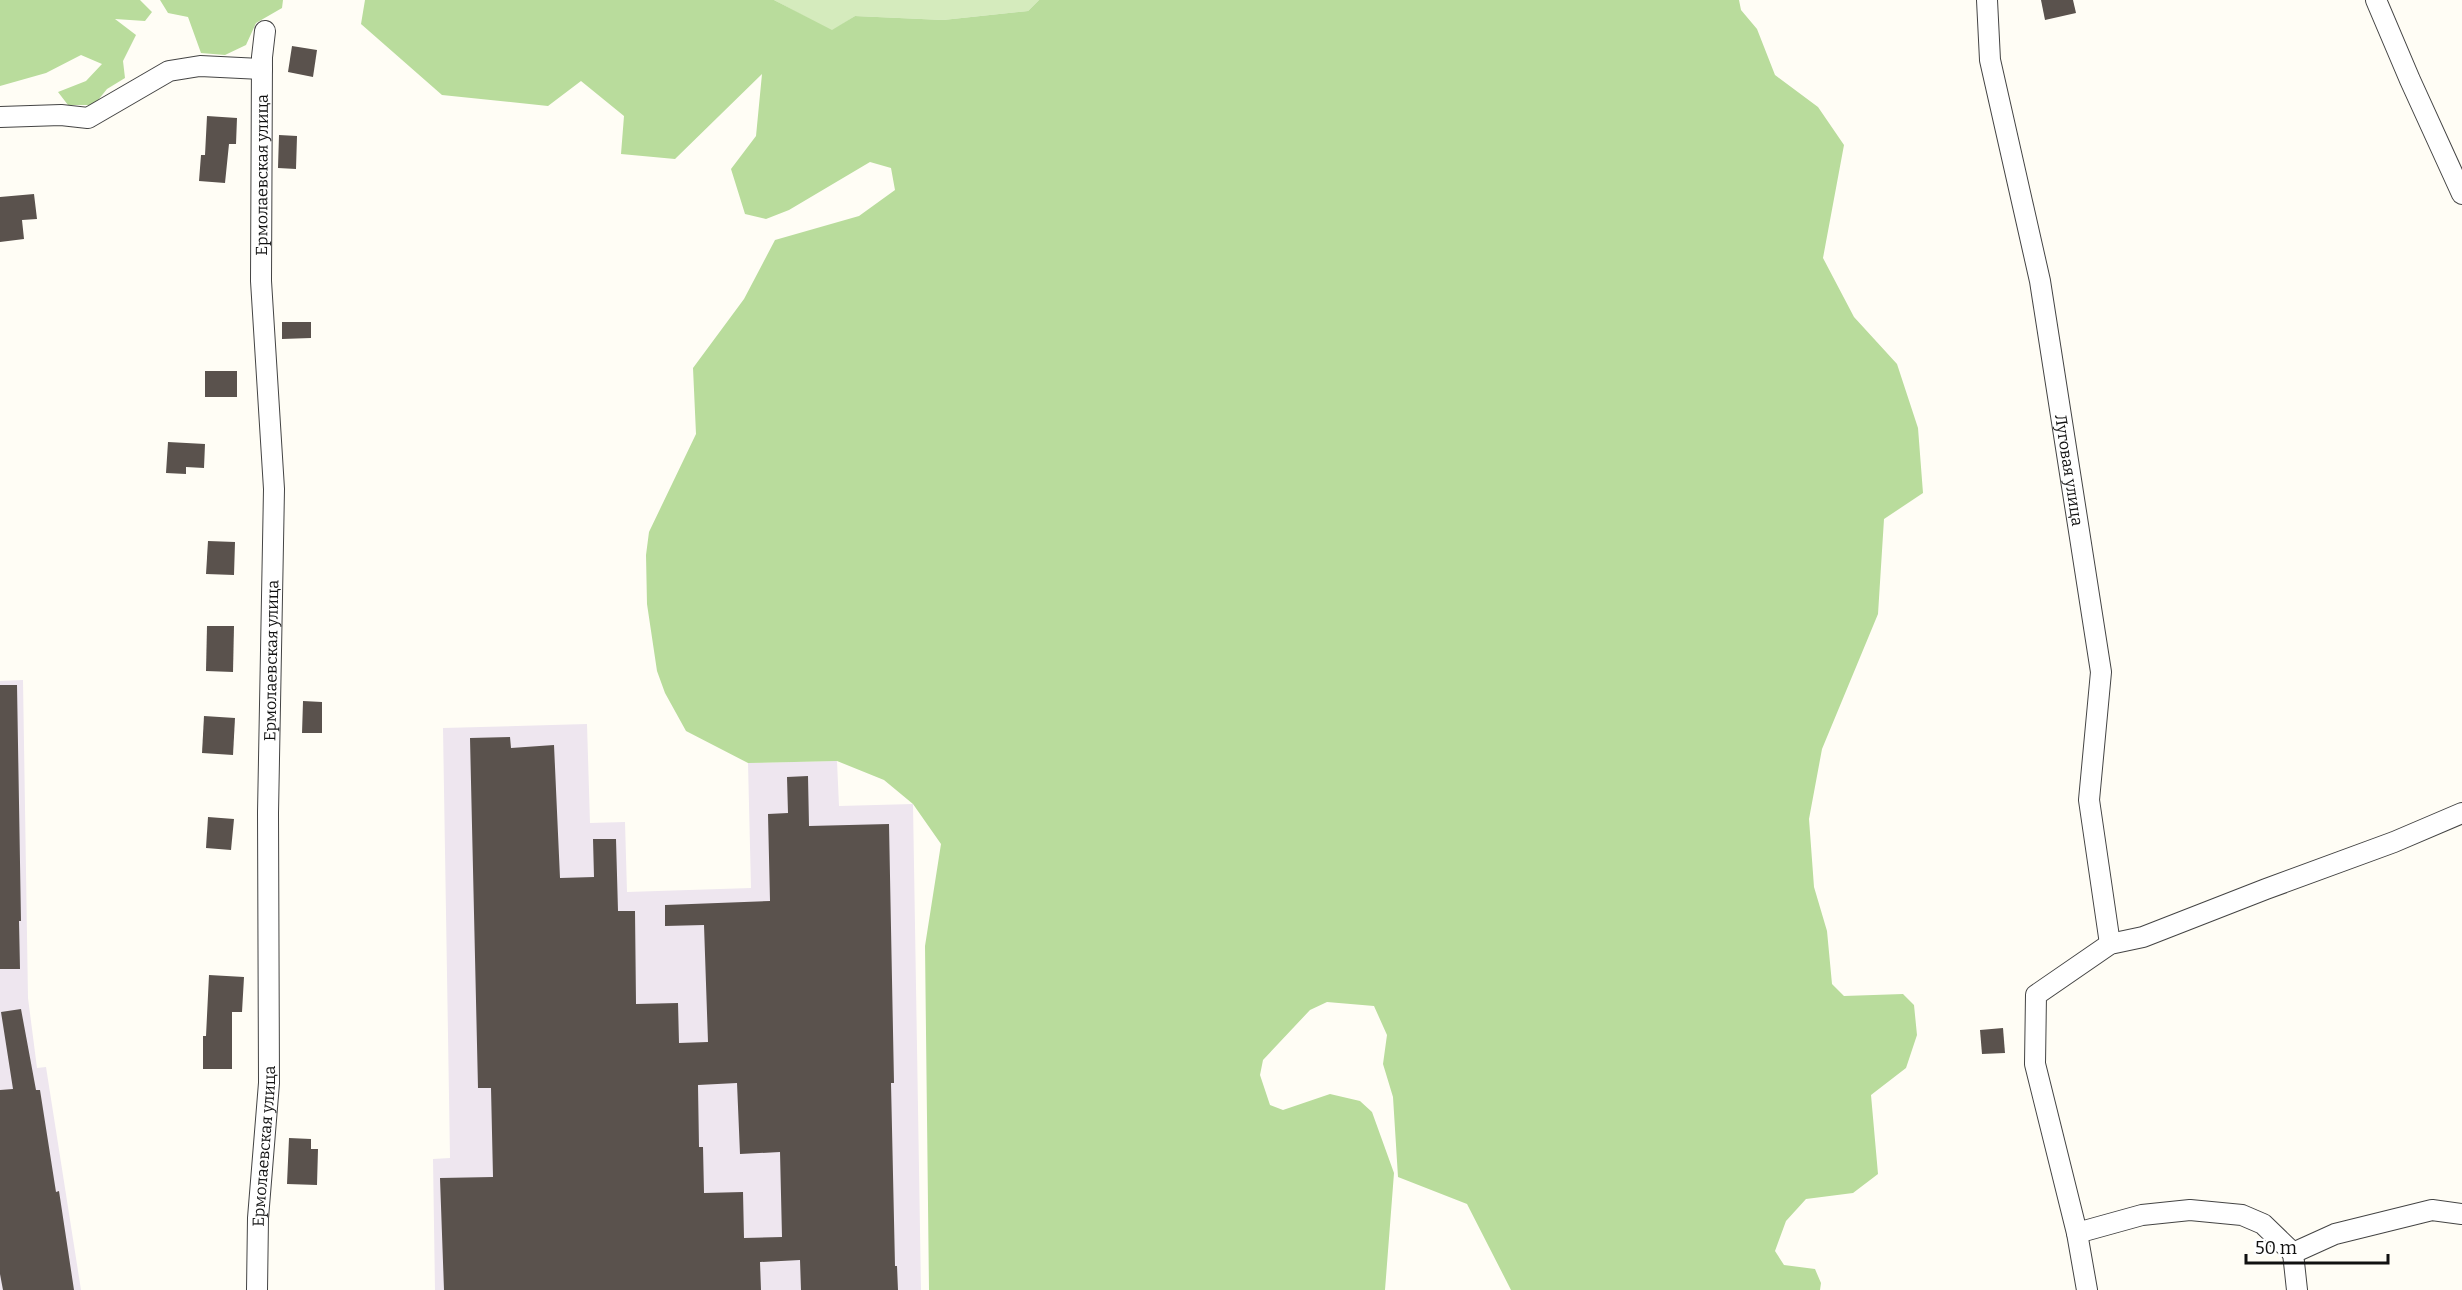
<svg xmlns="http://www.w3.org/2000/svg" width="2462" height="1290" viewBox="0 0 2462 1290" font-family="Bitter,serif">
	<rect width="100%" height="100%" fill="#fffdf5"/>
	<g fill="#eee6ef">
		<path d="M23 680 28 998 37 1068 46 1067 81 1290H0V681Z"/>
		<path d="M587 724 590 823 625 822 627 892 751 888 748 763 837 761 839 806 913 804 921 1290H435L433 1159 450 1158 443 728Z"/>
	</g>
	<path fill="#d5ebbd" d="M774 0H1039L1028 11 943 20 855 16 832 31Z"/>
	<g fill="#b9dc9c">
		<path d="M0 0H140L152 12 145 21 115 19 136 35 123 61 125 78 107 89 94 105H68L58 92 86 81 102 64 81 55 46 73 0 86Z"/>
		<path d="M160 0H283L282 8 256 23 246 45 225 55 201 53 188 17 168 13Z"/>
		<path d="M365 0H774L832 30 855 16 943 20 1028 11 1039 0H1739L1741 10 1757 29 1775 75 1818 107 1844 145 1823 258 1854 317 1897 364 1918 428 1923 493 1884 519 1878 614 1822 749 1809 819 1814 887 1827 931 1832 984 1844 996 1903 994 1914 1005 1917 1035 1906 1068 1871 1095 1878 1174 1853 1193 1806 1199 1786 1221 1775 1251 1784 1265 1815 1269 1821 1283 1820 1290H1511L1467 1204 1398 1177 1393 1097 1383 1064 1387 1035 1374 1006 1327 1002 1310 1010 1263 1060 1260 1075 1270 1105 1283 1110 1330 1094 1360 1101 1372 1112 1394 1173 1385 1290H929L925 946 941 844 913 804 884 780 837 761 748 763 686 731 665 693 657 671 647 604 646 555 649 532 696 434 693 368 744 299 775 240 859 216 895 190 891 168 870 162 789 210 766 219 745 214 731 169 756 136 762 74 675 159 621 154 624 116 581 81 548 106 442 95 361 24Z"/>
	</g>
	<g fill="#5a524d" fill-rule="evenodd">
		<path d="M2041 0H2073L2076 13 2045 20Z"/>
		<path d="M292 46 317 50 313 77 288 72Z"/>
		<path d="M207 116 237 118 236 144H229L225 183 199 181 201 155H205Z"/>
		<path d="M279 135 297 136 296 169 278 168Z"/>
		<path d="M34 194 37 219 22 220 24 239 0 242V197Z"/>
		<path d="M282 322H311V338L282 339Z"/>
		<rect x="205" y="371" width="32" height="26"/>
		<path d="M168 442 205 444 204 468 186 467V474L166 473Z"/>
		<path d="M208 541 235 542 234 575 206 574Z"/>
		<path d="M207 626H234L233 672 206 671Z"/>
		<path d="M0 685H17L21 921H19L20 969H0Z"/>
		<path d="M303 701 322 702V733H302Z"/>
		<path d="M204 716 235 718 233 755 202 753Z"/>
		<path d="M510 737 511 748 554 745 560 878 594 877 593 839H616L618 911H635L636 1004 678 1003 679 1043 708 1042 704 925 665 926V905L770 901 768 814 788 813 787 777 808 776 809 826 889 824 894 1083H891L895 1266H897L898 1290H801L800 1260 760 1262 761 1290H444L440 1178 493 1177 491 1088H478L470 738ZM737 1083 740 1154 780 1152 782 1237 744 1238 743 1192 704 1193 703 1147H699L698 1085Z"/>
		<path d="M208 817 234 819 231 850 206 848Z"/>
		<path d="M209 975 244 977 242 1012H232V1069H203V1036H206Z"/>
		<path d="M21 1009 36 1090H40L56 1192 59 1191 74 1290H3L0 1274V1090L13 1089 1 1012Z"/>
		<path d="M2003 1028 2005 1053 1982 1054 1980 1030Z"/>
		<path d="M289 1138 311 1139V1149H318L317 1185 287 1184Z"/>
	</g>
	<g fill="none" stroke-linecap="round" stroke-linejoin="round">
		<g stroke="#444" stroke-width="22">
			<g id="minor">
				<path id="s1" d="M1987 0 1990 60 2040 281 2101 672 2089 800 2110 944"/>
				<path d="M2376 0 2410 80 2462 194"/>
				<path d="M0 117 61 115 88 118 169 71 200 66 262 69"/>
				<path d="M2077 1233 2142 1215 2190 1210 2242 1215 2263 1224 2293 1253"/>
				<path id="s2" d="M257 1290 258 1218 269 1083 268 813 274 489 261 281 262 57 265 31"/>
				<path d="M2087 1290 2077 1233 2035 1064 2036 995 2110 944 2143 937 2266 889 2394 842 2462 813"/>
				<path d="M2297 1290 2293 1253 2335 1234 2432 1210 2462 1214"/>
			</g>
		</g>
		<use href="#minor" stroke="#fff" stroke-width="20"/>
	</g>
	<g text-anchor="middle" stroke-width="6" stroke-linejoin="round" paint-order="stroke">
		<g font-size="16" fill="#111" stroke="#fff">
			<text dy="6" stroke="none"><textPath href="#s2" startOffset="1116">Ермолаевская улица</textPath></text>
			<text dy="6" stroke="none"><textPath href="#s1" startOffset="478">Луговая улица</textPath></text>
			<text dy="6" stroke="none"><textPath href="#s2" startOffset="630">Ермолаевская улица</textPath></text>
			<text dy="6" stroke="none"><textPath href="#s2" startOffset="144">Ермолаевская улица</textPath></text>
		</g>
	</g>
	<path d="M2246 1254v9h142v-9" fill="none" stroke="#111111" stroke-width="3"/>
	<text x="2255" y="1254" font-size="18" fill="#111111" stroke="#ffffff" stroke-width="4.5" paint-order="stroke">50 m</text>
</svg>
